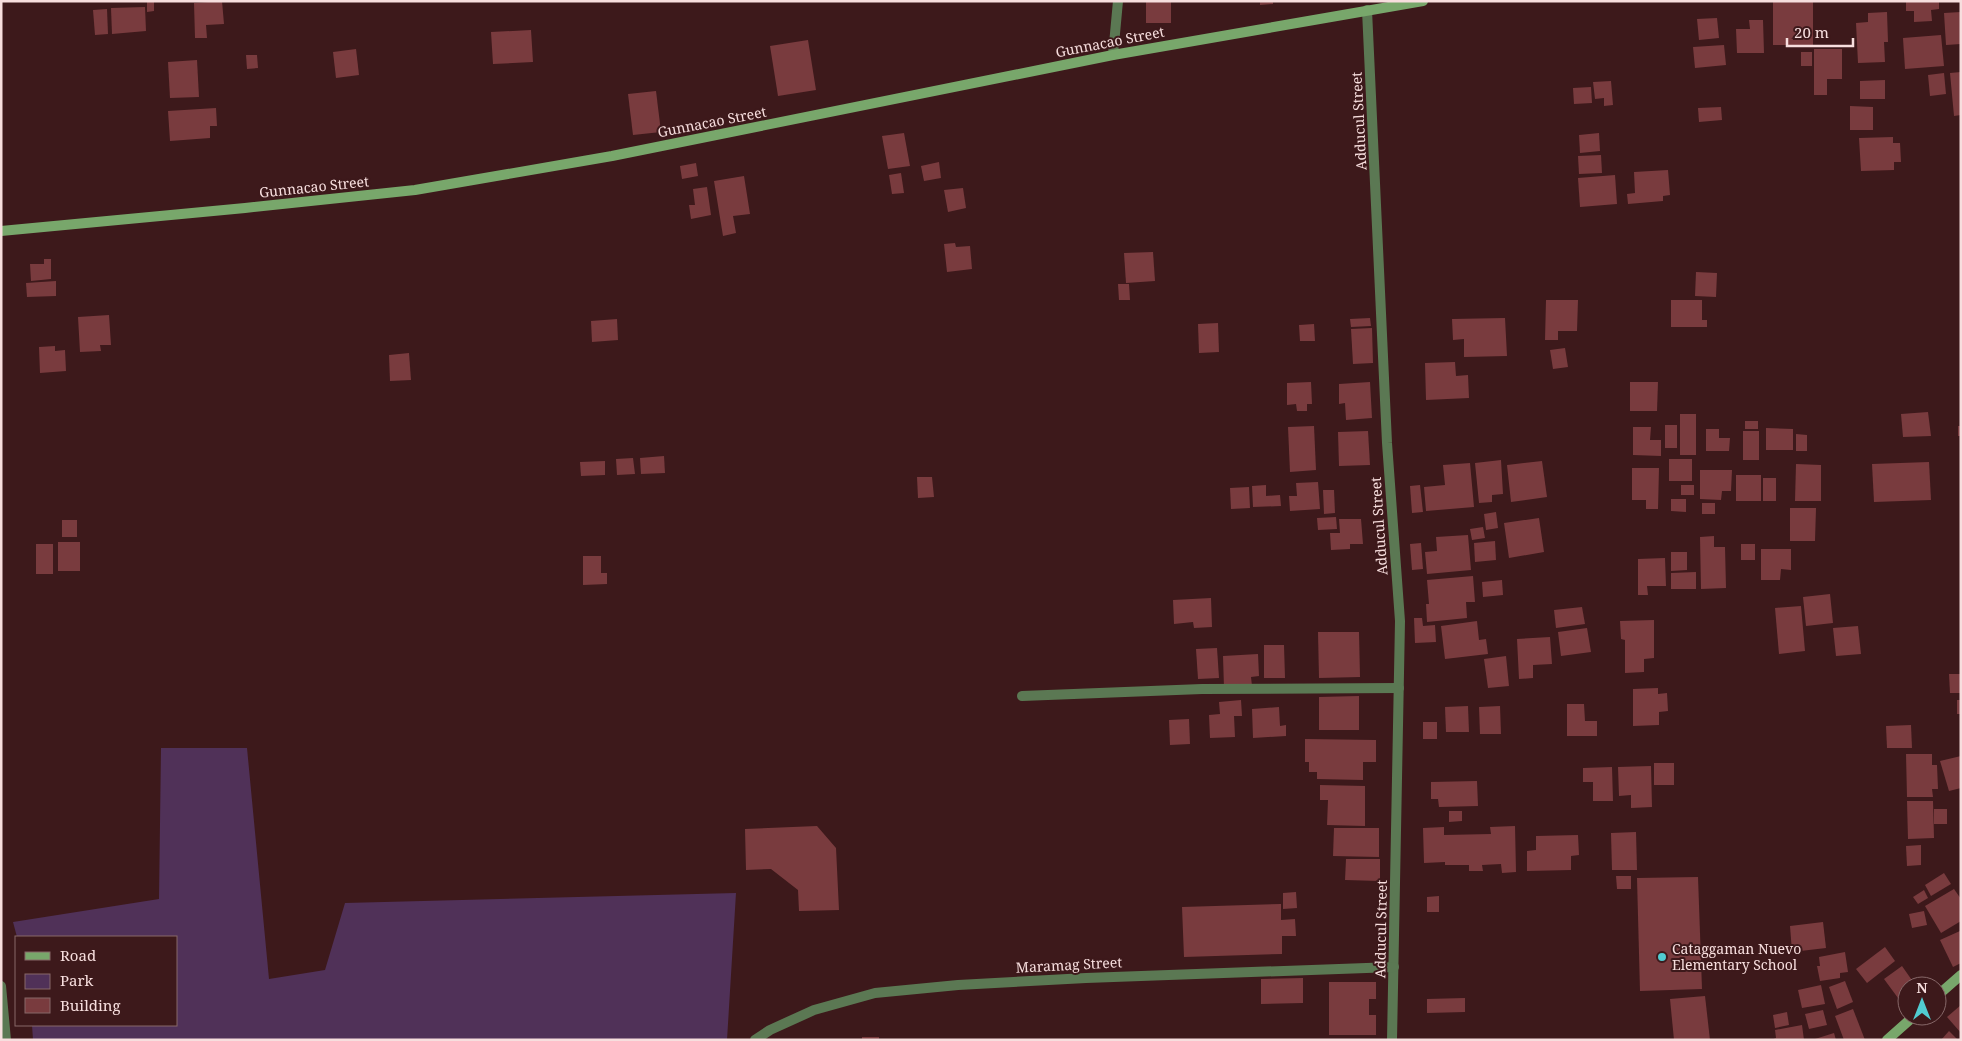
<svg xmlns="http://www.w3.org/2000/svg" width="1962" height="1041" viewBox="0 0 1962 1041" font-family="'Noto Serif',serif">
	<rect width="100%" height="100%" fill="#3d191b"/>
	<path fill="#503158" d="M161 748H247L269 979 325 970 345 903 736 893 727 1040H33L32 1025H176V937H17L13 922 159 899Z"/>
	<g fill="#793b3e">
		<path d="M147 1H154V11L147 12Z"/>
		<path d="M222 1 224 24 206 25 207 38H195L194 3Z"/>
		<rect x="1146" y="1" width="25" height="22"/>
		<path d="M1260 1H1273V4L1260 5Z"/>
		<rect x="1773" y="1" width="40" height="44"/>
		<path d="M1906 1H1939V9L1931 10 1932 21 1914 22V11H1906Z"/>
		<path d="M145 7 146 31 112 34 111 8Z"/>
		<path d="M107 9 108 34 95 35 93 10Z"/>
		<path d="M1887 12 1888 42H1884L1885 62 1858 63 1856 23 1868 22V13Z"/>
		<path d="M1961 12V44L1946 45 1944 13Z"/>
		<path d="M1717 18 1719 38 1699 40 1697 19Z"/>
		<path d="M1749 20H1763L1764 53H1737L1736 29H1750Z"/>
		<path d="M531 30 533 62 493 64 491 32Z"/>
		<path d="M1941 35 1944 66 1905 69 1903 38Z"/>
		<path d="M808 40 816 90 778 96 770 46Z"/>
		<path d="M1724 45 1726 65 1695 68 1693 47Z"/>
		<path d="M356 49 359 75 336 78 333 52Z"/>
		<path d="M1814 49H1842V79H1827V95H1814Z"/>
		<rect x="1801" y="52" width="11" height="14"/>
		<path d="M246 55H257L258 68 247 69Z"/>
		<path d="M197 60 199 97 170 98 168 62Z"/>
		<path d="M1961 72V115L1954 116 1950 73Z"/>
		<path d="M1944 73 1946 94 1930 96 1928 75Z"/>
		<path d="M1885 80V99H1860V81Z"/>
		<path d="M1611 81 1613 105 1604 106V98L1595 99 1593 82Z"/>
		<path d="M1591 87 1592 103 1574 104 1573 88Z"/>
		<path d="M656 91 661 132 633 135 628 94Z"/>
		<path d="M1850 106 1873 107V130H1850Z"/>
		<path d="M1721 107 1722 120 1699 122 1698 108Z"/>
		<path d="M216 108 217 126H210V138L170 141 168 111Z"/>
		<path d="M904 133 910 166 888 169 882 136Z"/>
		<path d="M1599 133 1600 151 1580 153 1579 135Z"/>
		<path d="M1893 137V143H1900L1901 162H1894V170L1861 171 1859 138Z"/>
		<path d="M1601 155 1602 173 1579 174 1578 156Z"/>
		<path d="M939 162 941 178 924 181 921 166Z"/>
		<path d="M696 163 698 176 682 179 680 166Z"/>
		<path d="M1668 170 1670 195 1663 196V201L1628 204 1627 194 1635 193 1634 172Z"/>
		<path d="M901 173 904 193 892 194 889 175Z"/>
		<path d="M1615 175 1617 204 1580 207 1578 178Z"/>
		<path d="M744 176 750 214 733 216 736 233 723 236 714 181Z"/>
		<path d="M707 187 711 215 691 219 689 205H695L693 189Z"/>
		<path d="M963 188 966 208 948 212 944 190Z"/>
		<path d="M955 243 956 247 970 246 972 269 947 272 944 244Z"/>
		<path d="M1153 252 1155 281 1126 283 1124 253Z"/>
		<path d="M44 259H51V279L31 281 30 264H44Z"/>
		<path d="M1696 272 1717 273 1716 297 1695 296Z"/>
		<path d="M56 281V296L27 297 26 283Z"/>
		<path d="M1118 284H1129L1130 300H1119Z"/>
		<path d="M1546 300H1578L1577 331H1558V340H1545Z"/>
		<path d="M1671 300H1702V320H1707V327H1671Z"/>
		<path d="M109 315 111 345H100L101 351 80 352 78 317Z"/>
		<path d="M1370 318 1371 326 1351 327 1350 319Z"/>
		<path d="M1505 318 1507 356 1464 357V339L1453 340 1452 319Z"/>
		<path d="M617 319 618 340 592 342 591 321Z"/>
		<path d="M1218 323 1219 352 1199 353 1198 324Z"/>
		<path d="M1314 324 1315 341H1300L1299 325Z"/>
		<path d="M1372 328 1373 363 1353 364 1351 329Z"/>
		<path d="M55 346V351L65 350 66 371 40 373 39 347Z"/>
		<path d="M1565 348 1568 367 1553 369 1550 350Z"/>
		<path d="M409 353 411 380 390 381 389 355Z"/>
		<path d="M1455 362 1456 376 1468 375 1469 398 1426 400 1425 363Z"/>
		<path d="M1311 382 1312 404H1307V411H1297L1296 404 1287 405V383Z"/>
		<path d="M1370 382 1372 418 1346 420 1345 403 1339 404V384Z"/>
		<path d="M1630 382H1658L1657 411H1630Z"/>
		<path d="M1928 412 1931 436 1903 437 1901 414Z"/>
		<rect x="1680" y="414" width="16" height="41"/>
		<rect x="1745" y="421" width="13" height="8"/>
		<rect x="1665" y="425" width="12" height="23"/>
		<path d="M1314 426 1316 470 1290 472 1288 427Z"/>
		<rect x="1958" y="426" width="3" height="10"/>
		<path d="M1633 427H1651L1650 440H1661V456L1633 455Z"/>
		<path d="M1766 428 1793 429V450H1766Z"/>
		<path d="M1706 429H1719V438H1730L1729 451H1706Z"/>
		<path d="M1368 431 1370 465 1339 466 1338 432Z"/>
		<rect x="1743" y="431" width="16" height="29"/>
		<path d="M1796 434 1807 435V451H1796Z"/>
		<path d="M664 456 665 473 641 474 640 458Z"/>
		<path d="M633 458 635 474 617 475 616 459Z"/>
		<rect x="1669" y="459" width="23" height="22"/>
		<path d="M1501 460 1503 494 1492 495V502L1479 503 1475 463Z"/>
		<path d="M605 461V475L581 476 580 462Z"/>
		<path d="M1542 461 1547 497 1511 502 1507 465Z"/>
		<path d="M1929 462 1931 500 1874 502 1872 464Z"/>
		<path d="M1470 463 1474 507 1426 511 1424 487 1445 485 1443 465Z"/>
		<path d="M1796 464 1821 465V501H1795Z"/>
		<path d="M1632 468H1659L1658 509H1646V500H1632Z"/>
		<path d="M1700 470H1732L1731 491H1722L1721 500 1700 499Z"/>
		<rect x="1736" y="475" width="25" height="26"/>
		<path d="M917 477H932L934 497 918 498Z"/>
		<rect x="1763" y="478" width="13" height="23"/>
		<path d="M1318 482 1320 509 1290 511 1289 496H1297L1296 483Z"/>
		<path d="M1266 485V496L1280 495 1281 506 1253 507 1252 486Z"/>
		<path d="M1420 485 1423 512 1412 513 1410 486Z"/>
		<rect x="1681" y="485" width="13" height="10"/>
		<path d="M1249 487 1250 508 1231 509 1230 488Z"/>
		<path d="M1323 490H1334L1335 513 1324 514Z"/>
		<path d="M1671 499H1686V512L1671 511Z"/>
		<rect x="1702" y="503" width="13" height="11"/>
		<path d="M1790 508H1816L1815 541H1790Z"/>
		<path d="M1496 512 1498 528 1486 530 1484 514Z"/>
		<path d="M1336 517 1337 529 1318 530 1317 518Z"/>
		<path d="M1539 518 1544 552 1509 558 1504 523Z"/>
		<path d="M1339 519H1361L1363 544H1350V549L1331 550 1330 533H1340Z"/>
		<rect x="62" y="520" width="15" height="17"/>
		<path d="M1483 527 1485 538 1472 540 1470 529Z"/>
		<path d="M1468 535 1471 570 1427 574 1425 552 1437 551 1436 537Z"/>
		<path d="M1714 536V547H1725L1726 588 1701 589 1700 537Z"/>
		<path d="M1495 541 1496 560 1475 562 1474 543Z"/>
		<rect x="58" y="542" width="22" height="29"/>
		<path d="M1421 543 1423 569 1412 570 1410 544Z"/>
		<rect x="36" y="544" width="17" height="30"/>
		<rect x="1741" y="544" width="14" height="16"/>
		<path d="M1761 549H1791V570L1781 569 1780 580H1761Z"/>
		<path d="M1671 552H1687V570L1671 571Z"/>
		<path d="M583 556H601V573H607V584L583 585Z"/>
		<path d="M1665 558 1666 586H1647L1648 595H1638V559Z"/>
		<path d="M1696 572V589H1671V573Z"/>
		<path d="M1473 576 1475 602H1466L1467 618 1427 622 1426 604H1429L1427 580Z"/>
		<path d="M1502 580 1503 595 1483 597 1482 582Z"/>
		<path d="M1830 594 1833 623 1806 626 1803 597Z"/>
		<path d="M1211 598 1212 627 1194 628 1193 622 1174 624 1173 600Z"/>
		<path d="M1801 606 1805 651 1779 654 1775 608Z"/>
		<path d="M1582 607 1585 624 1556 628 1554 610Z"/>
		<path d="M1414 618H1422L1423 626 1435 625 1436 642 1415 643Z"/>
		<path d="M1654 620V658L1644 659V672L1625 673V640L1621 639 1620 621Z"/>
		<path d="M1477 621 1479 640 1486 639 1488 654 1445 659 1441 626Z"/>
		<path d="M1858 626 1861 654 1836 656 1833 628Z"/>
		<path d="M1587 628 1591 652 1561 656 1558 632Z"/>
		<path d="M1318 632H1359L1360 677 1319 678Z"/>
		<path d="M1550 637 1552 664 1533 665V678L1519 679 1517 639Z"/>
		<path d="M1264 645H1284L1285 678H1264Z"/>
		<path d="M1217 648 1219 678 1198 679 1196 649Z"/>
		<path d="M1258 654 1259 676 1251 677 1252 686 1224 688 1223 656Z"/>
		<path d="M1506 656 1509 686 1488 688 1484 659Z"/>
		<path d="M1949 674H1961V693H1950Z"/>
		<path d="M1658 688V694L1667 693 1668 711 1659 712V725L1633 726V689Z"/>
		<path d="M1359 696V730H1319V697Z"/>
		<path d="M1241 700 1242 716H1234L1235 737 1210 738 1209 715 1220 714 1219 702Z"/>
		<rect x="1957" y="700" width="4" height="14"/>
		<path d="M1567 704H1584L1585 721H1597V736H1567Z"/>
		<path d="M1468 706 1469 732H1446L1445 707Z"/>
		<path d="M1500 706 1501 734H1480L1479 707Z"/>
		<path d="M1279 707 1280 726 1286 725V736L1253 738 1252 709Z"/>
		<path d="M1189 719 1190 744 1170 745 1169 720Z"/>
		<rect x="1423" y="722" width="14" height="17"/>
		<path d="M1911 725 1912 748H1887L1886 726Z"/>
		<path d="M1305 739 1376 740V762H1363V780L1317 779V772H1309V762H1305Z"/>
		<path d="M1906 754H1932V765H1937L1938 789H1932L1933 797H1907Z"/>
		<path d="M1961 756V788L1949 791 1940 761Z"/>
		<rect x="1654" y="763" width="20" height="22"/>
		<path d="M1651 766 1652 807 1631 808V795L1619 796 1618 767Z"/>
		<path d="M1612 767 1613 801H1593V782H1583V768Z"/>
		<path d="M1477 781 1478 806 1439 807 1438 799H1431V782Z"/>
		<path d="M1320 785 1365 786V826L1327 825 1328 800H1320Z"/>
		<path d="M1907 801H1933L1934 838 1908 839Z"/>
		<rect x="1934" y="809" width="13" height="15"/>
		<path d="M1449 811H1462V821L1449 822Z"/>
		<path d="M817 826 836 848 839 910 799 911 798 890 771 869 746 870 745 829Z"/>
		<path d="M1515 826 1516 872 1502 873 1501 864 1482 865 1483 871H1469V865H1445V862L1424 863 1423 828 1444 827V835L1491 834 1490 827Z"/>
		<path d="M1334 828H1379V857L1333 856Z"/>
		<path d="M1636 832 1637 870H1612L1611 833Z"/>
		<path d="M1578 835 1579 855 1571 856V870L1527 871V851L1536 850V836Z"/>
		<path d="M1921 845V865L1907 866 1906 846Z"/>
		<path d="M1346 859H1380V881L1345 880Z"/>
		<path d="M1944 873 1951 884 1931 896 1925 885Z"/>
		<path d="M1616 876H1631V889H1617Z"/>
		<path d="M1698 877 1702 989 1640 991 1637 878Z"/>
		<path d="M1954 889 1961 899V921L1941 933 1925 906Z"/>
		<path d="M1924 890 1928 898 1918 904 1913 897Z"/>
		<path d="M1296 892 1297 908 1283 909V893Z"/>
		<path d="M1439 896V912H1427V897Z"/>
		<path d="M1281 904V920L1295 919 1296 936H1282V954L1184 957 1182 907Z"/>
		<path d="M1924 911 1927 925 1912 928 1909 914Z"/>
		<path d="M1823 922 1826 948 1792 952 1790 926Z"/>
		<path d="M1960 931 1961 963 1953 967 1940 940Z"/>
		<path d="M1885 947 1895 961 1867 983 1856 969Z"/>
		<path d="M1845 952 1848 972 1840 973V978L1820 981 1817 966H1820L1819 957Z"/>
		<path d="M1902 966 1916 986H1907V992L1898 998 1884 979Z"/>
		<path d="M1303 978V1003L1261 1004V979Z"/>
		<path d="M1845 981 1853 1002 1837 1009 1829 987Z"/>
		<path d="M1329 982H1376V999H1369V1015H1376V1035H1329Z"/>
		<path d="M1821 985 1825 1004 1802 1008 1798 990Z"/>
		<path d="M1705 996 1710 1040H1674L1670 999Z"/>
		<path d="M1465 998V1012L1427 1013V999Z"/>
		<path d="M1961 1005V1033L1947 1017Z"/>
		<path d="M1853 1009 1865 1040H1844L1835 1016Z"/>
		<path d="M1823 1010 1827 1025 1809 1029 1805 1014Z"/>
		<path d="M1787 1012 1789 1025 1775 1028 1773 1015Z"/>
		<path d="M1802 1025 1804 1040H1771L1776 1038 1775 1030Z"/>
		<path d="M1949 1031 1958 1040H1941Z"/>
		<path d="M1834 1033 1836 1040H1815V1039Z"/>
		<rect x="862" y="1037" width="17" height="3"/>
	</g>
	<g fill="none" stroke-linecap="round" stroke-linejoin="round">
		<g stroke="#5b7853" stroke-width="10">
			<path d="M1367 10 1387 443 1400 621 1392 1040"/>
			<path d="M1113 55 1118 1"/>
			<path d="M1022 696 1202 689 1399 688"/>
			<path d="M1 986 6 1040"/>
			<path d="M755 1040 770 1030 814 1010 875 993 958 985 1086 978 1394 967"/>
		</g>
		<g stroke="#78a76b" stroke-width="10">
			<path d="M1 231 245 208 415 190 612 156 1113 55 1423 1"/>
			<path d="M1937 996 1961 975"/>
			<path d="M1887 1040 1914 1016"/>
		</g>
	</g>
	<circle fill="#51ccd1" stroke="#3d191b" stroke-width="2" cx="1662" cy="957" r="5"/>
	<g text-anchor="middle" stroke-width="4" stroke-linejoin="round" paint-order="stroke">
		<g font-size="14" fill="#f7dede" stroke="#3d191b">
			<text transform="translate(1110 42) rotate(-11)" y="5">Gunnacao Street</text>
			<text transform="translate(1359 121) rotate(-93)" y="5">Adducul Street</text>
			<text transform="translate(712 122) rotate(-11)" y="5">Gunnacao Street</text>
			<text transform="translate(314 187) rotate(-6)" y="5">Gunnacao Street</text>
			<text transform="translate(1379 526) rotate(-94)" y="5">Adducul Street</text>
			<text transform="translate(1381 929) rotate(-89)" y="5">Adducul Street</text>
			<text transform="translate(1069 965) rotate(-3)" y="5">Maramag Street</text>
		</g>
		<g font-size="14" fill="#f7dede" stroke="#3d191b" text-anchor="start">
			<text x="1672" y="954">Cataggaman Nuevo<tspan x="1672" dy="16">Elementary School</tspan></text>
		</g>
	</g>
	<rect width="1962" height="1041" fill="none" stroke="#f7dede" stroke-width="5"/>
	<rect x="15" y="936" width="162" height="90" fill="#3d191b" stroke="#876869"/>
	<rect x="25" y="952" width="25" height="8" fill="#78a76b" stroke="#876869"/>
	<text x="60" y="961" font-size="15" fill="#f7dede">Road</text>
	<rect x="25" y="974" width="25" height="15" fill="#503158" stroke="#876869"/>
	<text x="60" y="986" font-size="15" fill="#f7dede">Park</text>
	<rect x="25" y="998" width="25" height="15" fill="#793b3e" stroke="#876869"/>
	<text x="60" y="1011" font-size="15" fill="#f7dede">Building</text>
	<g transform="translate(1922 1001)"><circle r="24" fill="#3d191b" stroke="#876869"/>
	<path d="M0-4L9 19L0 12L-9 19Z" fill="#51ccd1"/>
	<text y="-8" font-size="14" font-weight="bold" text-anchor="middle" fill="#f7dede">N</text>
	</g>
	<path d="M1787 38v8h66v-8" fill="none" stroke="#f7dede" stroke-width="2.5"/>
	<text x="1794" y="38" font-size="15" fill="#f7dede" stroke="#3d191b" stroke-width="4" paint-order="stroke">20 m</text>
</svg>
